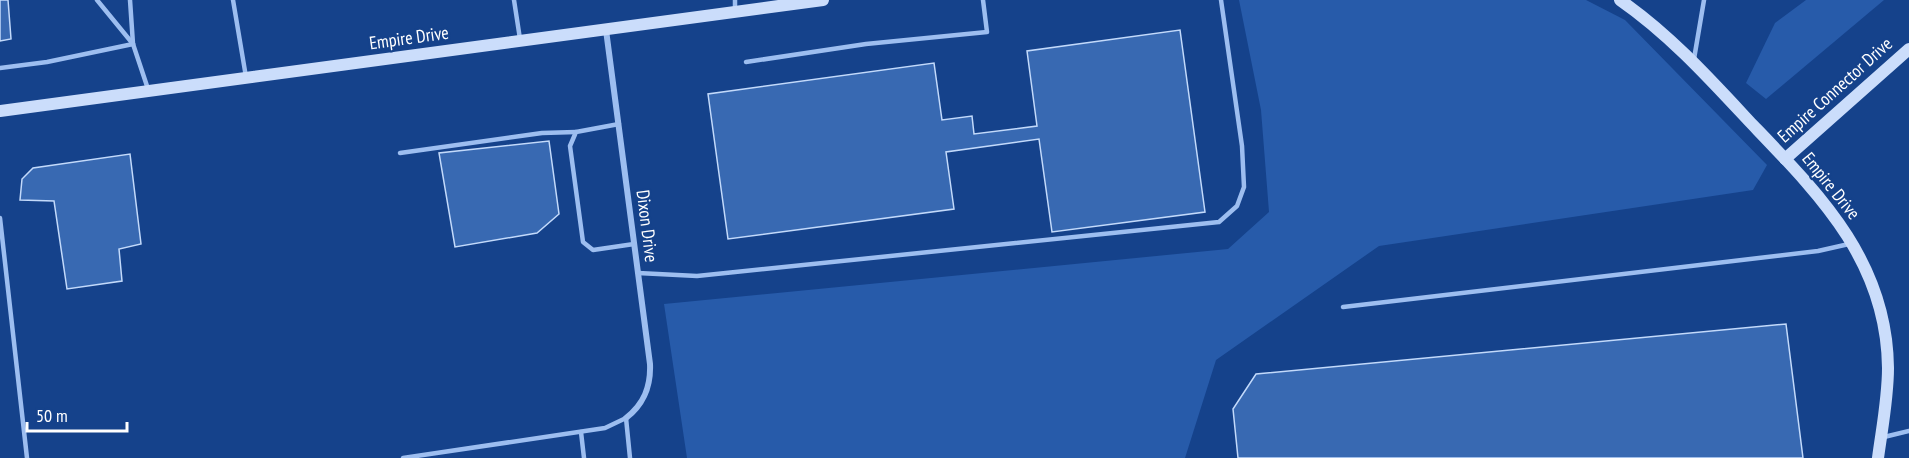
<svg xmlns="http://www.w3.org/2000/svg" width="1909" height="458" viewBox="0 0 1909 458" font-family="'PT Sans Narrow',sans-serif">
	<rect width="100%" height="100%" fill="#15428b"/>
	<g fill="#275baa">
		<path d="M1239 0H1586L1625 20 1767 165 1753 190 1379 246 1216 360 1185 458H687L664 304 1228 249 1269 212 1261 110Z"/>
		<path d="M1806 0H1884L1766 99 1746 83 1775 23Z"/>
	</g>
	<g fill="#3869b2" stroke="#c3dafb" stroke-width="1.5">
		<path d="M0 0H8L11 39 0 41Z"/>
		<path d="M1180 30 1205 212 1052 232 1039 139 946 152 954 209 728 239 708 94 934 63 942 120 972 116 974 134 1037 126 1027 51Z"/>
		<path d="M549 141 559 214 537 233 455 247 439 153Z"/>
		<path d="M130 154 141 244 119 249 122 281 67 289 54 201 20 200 22 179 33 168Z"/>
		<path d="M1786 324 1803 458H1238L1233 409 1256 374Z"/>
	</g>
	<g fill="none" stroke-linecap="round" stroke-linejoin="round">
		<g stroke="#9dbef0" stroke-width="4.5">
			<path d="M97 0 133 44"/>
			<path d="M130 0 133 44 148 89"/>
			<path d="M233 0 246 77"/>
			<path d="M514 0 520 39"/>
			<path d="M735 0V9"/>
			<path d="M1694 59 1704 0"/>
			<path d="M746 62 866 44 987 32 983 0"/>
			<path d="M0 68 47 62 133 44"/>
			<path d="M619 124 576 132 570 146 583 242 593 250 634 244"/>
			<path d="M400 153 542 133 576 132"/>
			<path d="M0 218 27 458"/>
			<path d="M638 273 697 276 1219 222 1237 206 1244 187 1242 146 1221 0"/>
			<path d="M1343 307 1818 251 1849 244"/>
			<path d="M581 432 584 458"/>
			<path d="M1884 437 1909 431"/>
			<path d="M403 458 605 428 626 418 630 458"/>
		</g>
		<path stroke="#9dbef0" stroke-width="6" d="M606 30 650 364C651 387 644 404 626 418"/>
		<g stroke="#cbddfb" stroke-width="12">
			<path d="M1620 0C1669 34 1709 78 1749 121 1818 193 1887 260 1888 368 1888 398 1882 428 1878 458"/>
			<path d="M0 111 823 0"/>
			<path d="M1785 159 1909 49"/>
		</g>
	</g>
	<g text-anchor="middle" stroke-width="4.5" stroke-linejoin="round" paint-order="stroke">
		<g font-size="18" fill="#fff" stroke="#15428b">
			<text transform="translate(409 38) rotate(-8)" y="6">Empire Drive</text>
			<text transform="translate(1835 90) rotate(-42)" y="6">Empire Connector Drive</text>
			<text transform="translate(1831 186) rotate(51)" y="6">Empire Drive</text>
			<text transform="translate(647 226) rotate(83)" y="6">Dixon Drive</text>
		</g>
	</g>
	<path d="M27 422v9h100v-9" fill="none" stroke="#ffffff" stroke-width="3"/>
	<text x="36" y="422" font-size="18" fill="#ffffff" stroke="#15428b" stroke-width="4.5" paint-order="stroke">50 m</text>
</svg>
